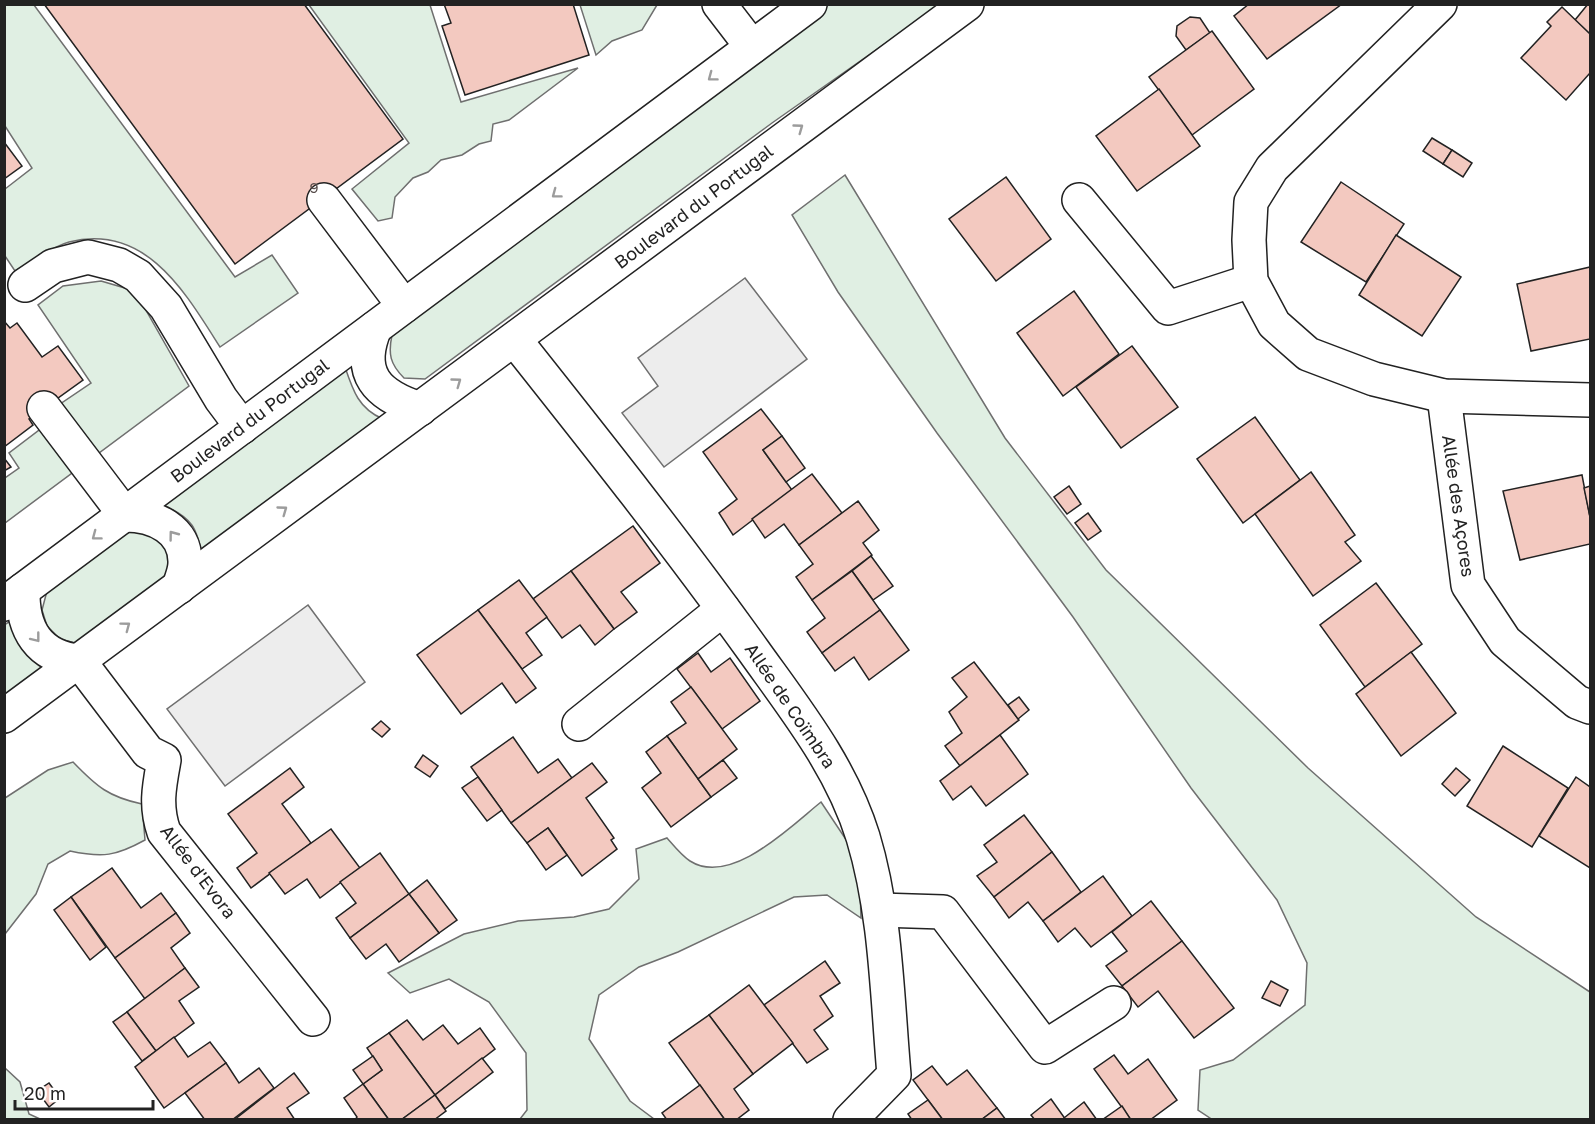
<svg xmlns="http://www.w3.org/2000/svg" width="1595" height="1124" viewBox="0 0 1595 1124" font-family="'Golos Text',sans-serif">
	<rect width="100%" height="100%" fill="#fff"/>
	<g fill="#e0efe3" stroke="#6f6f6f" stroke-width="1.5">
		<path d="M5 5H34L235 277 272 255 298 293 220 347C185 292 146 223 69 242 51 247 32 262 15 271L5 256V189L32 168 5 126Z"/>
		<path d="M309 5H430L461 102 578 68 509 120 493 124 491 141 479 144 462 155 441 160 428 172 413 178 395 197 392 218 378 221 352 189 409 143Z"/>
		<path d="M580 5V4L657 5 642 30 612 41 596 55Z"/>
		<path d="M828 5H940L772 123 425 379 404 378C390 364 388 354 392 335Z"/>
		<path d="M845 175 1005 438 1106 570 1308 768 1476 917 1590 992V1119L1213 1120 1198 1110 1200 1070 1233 1060 1305 1005 1307 963 1277 900 1191 788 1073 617 937 433 838 292 792 215Z"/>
		<path d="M101 281 135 291 189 386 5 523V478L19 468 9 453 43 427 38 419 91 383 38 305 63 286Z"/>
		<path d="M345 367C353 391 359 409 383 419L203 559C197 528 193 518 163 505Z"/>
		<path d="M147 529C166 547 179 555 164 582L86 640 75 643 60 639 47 626 42 610 47 591 128 530Z"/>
		<path d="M12 620 49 671 4 702V625Z"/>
		<path d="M73 762C97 787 109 797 142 804L145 840C116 856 103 858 70 851L48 864 36 894 5 934V798L48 770Z"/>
		<path d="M821 802 859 859 861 918 827 895 794 897 678 952 639 967 599 995 589 1039 630 1101 654 1119H520L527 1110 526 1053 489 1002 449 979 410 993 388 973 464 934 518 921 574 917 609 909 639 879 636 849 667 838C674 846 682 856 690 861 731 887 791 826 821 802Z"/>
		<path d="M5 1068 20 1082 29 1114 40 1119H5Z"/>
	</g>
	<g fill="#ededed" stroke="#6f6f6f" stroke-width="1.5">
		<path d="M745 278 807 359 664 467 622 413 658 386 638 358Z"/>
		<path d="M308 605 365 682 225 786 167 709Z"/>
	</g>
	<g fill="#f3c9c0" stroke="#222" stroke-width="1.5">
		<path d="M44 4H304L403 139 235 264Z"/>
		<path d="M444 4H573L589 55 465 95 442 26 451 23Z"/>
		<path d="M1249 4H1342L1267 59 1234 16Z"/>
		<path d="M1588 4H1590V34L1575 20Z"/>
		<path d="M1562 7 1590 34V73L1566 100 1521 58 1551 26 1547 22Z"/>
		<path d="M1190 17 1200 18 1210 33 1186 50 1176 36 1177 26Z"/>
		<path d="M1212 31 1254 89 1192 135 1149 77Z"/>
		<path d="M1159 89 1200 146 1137 191 1096 136Z"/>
		<path d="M1432 138 1452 150 1443 164 1423 151Z"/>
		<path d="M4 142 22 166 4 179Z"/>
		<path d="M1452 150 1472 163 1463 177 1443 164Z"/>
		<path d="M1006 177 1051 239 996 281 949 219Z"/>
		<path d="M1341 182 1404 224 1366 282 1301 242Z"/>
		<path d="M1396 235 1461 277 1422 336 1359 295Z"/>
		<path d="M1590 267V339L1531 351 1517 284Z"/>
		<path d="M1074 291 1119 354 1063 396 1017 333Z"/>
		<path d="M4 321 10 328 17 323 42 357 58 346 83 380 29 419 33 425 4 447Z"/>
		<path d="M1132 346 1178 407 1121 448 1076 387Z"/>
		<path d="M761 409 782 436 763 450 792 490 733 535 719 513 737 499 703 452Z"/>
		<path d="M1255 417 1300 480 1243 523 1197 459Z"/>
		<path d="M782 436 805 468 786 482 763 450Z"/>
		<path d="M4 458 11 467 4 471Z"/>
		<path d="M1311 472 1355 535 1345 542 1361 561 1313 596 1255 514Z"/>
		<path d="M812 474 842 513 799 545 784 524 765 538 752 519Z"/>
		<path d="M1582 475 1590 517V544L1520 560 1503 491Z"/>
		<path d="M1069 486 1081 504 1067 514 1054 497Z"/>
		<path d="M1590 486V517L1584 488Z"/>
		<path d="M858 501 879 530 863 543 872 555 812 600 796 577 813 564 799 545Z"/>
		<path d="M1088 513 1101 531 1088 540 1075 523Z"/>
		<path d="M633 526 660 563 621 592 637 612 614 629 571 571Z"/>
		<path d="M871 556 893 586 873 600 852 571Z"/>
		<path d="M571 571 614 629 595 645 580 625 562 638 533 599Z"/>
		<path d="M852 571 880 610 822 653 807 632 825 618 812 600Z"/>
		<path d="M519 580 547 617 526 633 542 655 522 669 478 610Z"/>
		<path d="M1376 583 1422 644 1365 687 1320 625Z"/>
		<path d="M478 610 536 688 516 703 502 683 461 714 417 655Z"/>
		<path d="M880 610 909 650 869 680 854 657 835 671 822 653Z"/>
		<path d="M1411 652 1456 713 1401 756 1356 694Z"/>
		<path d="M698 653 711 672 730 658 760 701 722 729 677 669Z"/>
		<path d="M974 662 1019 720 960 766 945 746 962 733 949 712 967 697 952 678Z"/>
		<path d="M691 687 737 749 698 779 667 736 686 723 671 702Z"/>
		<path d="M1019 697 1029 710 1018 719 1008 705Z"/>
		<path d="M381 721 390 729 382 737 372 729Z"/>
		<path d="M1000 735 1028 774 986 806 971 786 953 800 940 781Z"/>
		<path d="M667 736 711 797 671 827 642 788 661 773 646 752Z"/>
		<path d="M513 737 538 773 558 759 572 778 511 823 471 767Z"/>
		<path d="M1503 746 1568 788 1532 847 1467 806Z"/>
		<path d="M423 755 438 766 430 777 415 767Z"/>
		<path d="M723 760 737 778 711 797 698 779Z"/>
		<path d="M592 763 607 782 586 798 614 838 611 840 617 849 582 876 548 828 527 843 511 823Z"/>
		<path d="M290 768 304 787 282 804 311 843 251 888 237 868 257 853 228 814Z"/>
		<path d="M1456 768 1470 780 1455 796 1442 784Z"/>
		<path d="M478 777 502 810 487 821 462 788Z"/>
		<path d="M1576 777 1590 787V868L1539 836Z"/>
		<path d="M1024 815 1052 852 994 897 977 876 997 862 984 845Z"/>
		<path d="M548 828 567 855 546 870 527 843Z"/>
		<path d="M331 829 360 868 320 898 307 879 285 894 269 873Z"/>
		<path d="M1052 852 1081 892 1043 921 1028 902 1009 918 994 897Z"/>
		<path d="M380 853 409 894 350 938 336 918 356 903 340 882Z"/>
		<path d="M112 868 141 908 161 893 176 913 115 958 71 897Z"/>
		<path d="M1103 876 1132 916 1091 947 1075 928 1058 942 1043 921Z"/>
		<path d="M427 880 457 920 439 933 409 894Z"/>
		<path d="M409 894 439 933 399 962 386 944 366 959 350 938Z"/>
		<path d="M71 897 106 947 90 960 54 910Z"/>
		<path d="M1151 901 1182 941 1122 986 1106 966 1127 951 1112 932Z"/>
		<path d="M176 913 190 933 171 948 185 968 145 999 115 958Z"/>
		<path d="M1182 941 1234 1008 1194 1038 1158 991 1138 1007 1122 986Z"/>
		<path d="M825 961 840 983 820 996 833 1016 814 1030 828 1049 807 1063 764 1005Z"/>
		<path d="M185 968 199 987 179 1001 194 1023 156 1051 127 1012Z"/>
		<path d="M1271 981 1288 990 1280 1006 1262 998Z"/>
		<path d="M749 985 793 1043 753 1074 709 1015Z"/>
		<path d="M127 1012 156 1051 142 1061 113 1022Z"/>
		<path d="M709 1015 753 1074 734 1089 749 1110 736 1120H725L669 1043Z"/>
		<path d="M407 1020 423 1040 443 1025 458 1044 480 1028 495 1049 435 1095 389 1033Z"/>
		<path d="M389 1033 435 1095 401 1120H389L363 1084 382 1070 367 1048Z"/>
		<path d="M174 1037 188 1057 210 1042 226 1063 164 1108 135 1067Z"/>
		<path d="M1114 1055 1128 1074 1148 1059 1177 1100 1150 1120H1131L1094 1069Z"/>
		<path d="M373 1056 382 1070 363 1084 353 1070Z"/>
		<path d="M482 1058 493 1072 445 1109 435 1095Z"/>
		<path d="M226 1063 239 1083 259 1068 274 1088 232 1120H205L185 1093Z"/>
		<path d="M932 1066 947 1085 967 1070 997 1108 981 1120H943L913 1080Z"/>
		<path d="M294 1073 309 1093 287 1108 295 1120H234Z"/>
		<path d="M49 1083 60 1098 49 1107 37 1091Z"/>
		<path d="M363 1084 389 1120H355L357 1117 344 1098Z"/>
		<path d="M700 1085 725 1120H667L662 1113Z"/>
		<path d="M435 1095 446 1111 434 1120H401Z"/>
		<path d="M1051 1099 1066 1120H1035L1031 1115Z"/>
		<path d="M928 1100 943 1120H912L908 1114Z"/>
		<path d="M1084 1102 1097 1120H1066L1064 1118Z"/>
		<path d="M1122 1106 1131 1120H1102Z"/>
		<path d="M997 1108 1006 1120H981Z"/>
	</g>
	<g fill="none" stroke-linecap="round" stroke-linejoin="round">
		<g stroke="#222" stroke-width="36">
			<g id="minor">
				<path d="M719 4 752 47"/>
				<path d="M1440 4 1272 168 1251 202 1249 240 1251 281 1274 324 1308 354 1374 379 1444 396 1590 400"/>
				<path d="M324 200 404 306"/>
				<path d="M1079 200 1168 308 1251 281"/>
				<path d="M25 285 53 266 88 257 119 265 138 276 166 307 221 399 242 427"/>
				<path d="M375 328C356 374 377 395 420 409"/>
				<path d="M515 340C596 442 677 544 753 650 795 709 841 766 863 837 886 913 887 995 894 1075L850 1120"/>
				<path d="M1444 396 1468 585 1505 641 1577 702 1590 707"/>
				<path d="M44 408 125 515C154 515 186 529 185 563 185 571 181 580 179 587"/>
				<path d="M23 590C22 630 39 657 79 661"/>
				<path d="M4 604 810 4"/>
				<path d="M79 661 148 752 164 760C159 787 155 806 164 832L313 1019"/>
				<path d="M4 716 967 4"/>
				<path d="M579 724 723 609"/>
				<path d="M880 910 943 912 1045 1047 1114 1003"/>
			</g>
		</g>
		<use href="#minor" stroke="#fff" stroke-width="33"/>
	</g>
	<defs><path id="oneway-chevron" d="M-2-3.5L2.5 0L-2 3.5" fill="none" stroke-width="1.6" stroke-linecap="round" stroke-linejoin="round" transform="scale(1.5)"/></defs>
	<g stroke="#9c9c9c">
		<use href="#oneway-chevron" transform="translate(712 77) rotate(143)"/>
		<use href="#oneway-chevron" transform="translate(799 128) rotate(-36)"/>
		<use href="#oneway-chevron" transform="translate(556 194) rotate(143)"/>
		<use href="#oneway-chevron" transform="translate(457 382) rotate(-36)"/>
		<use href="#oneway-chevron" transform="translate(283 510) rotate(-36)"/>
		<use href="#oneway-chevron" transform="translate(173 535) rotate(-127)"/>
		<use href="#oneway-chevron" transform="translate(96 536) rotate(143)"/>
		<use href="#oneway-chevron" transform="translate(126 626) rotate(-37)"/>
		<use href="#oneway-chevron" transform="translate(36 638) rotate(52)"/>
	</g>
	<g text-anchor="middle" stroke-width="4.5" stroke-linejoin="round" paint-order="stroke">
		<g font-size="15" fill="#564c4a">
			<text x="314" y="193">9</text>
		</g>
		<g font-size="18" fill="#222" stroke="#fff">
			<text transform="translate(694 207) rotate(-37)" y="6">Boulevard du Portugal</text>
			<text transform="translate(250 421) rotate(-37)" y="6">Boulevard du Portugal</text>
			<text transform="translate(1458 506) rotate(82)" y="6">Allée des Açores</text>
			<text transform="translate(790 706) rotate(56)" y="6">Allée de Coïmbra</text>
			<text transform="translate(198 872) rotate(53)" y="6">Allée d'Evora</text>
		</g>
	</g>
	<rect width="1595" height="1124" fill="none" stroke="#222222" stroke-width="12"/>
	<path d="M15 1100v9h138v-9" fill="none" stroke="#222222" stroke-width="3"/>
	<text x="24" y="1100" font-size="18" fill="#222222" stroke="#ffffff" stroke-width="4.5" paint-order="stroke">20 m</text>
</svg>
